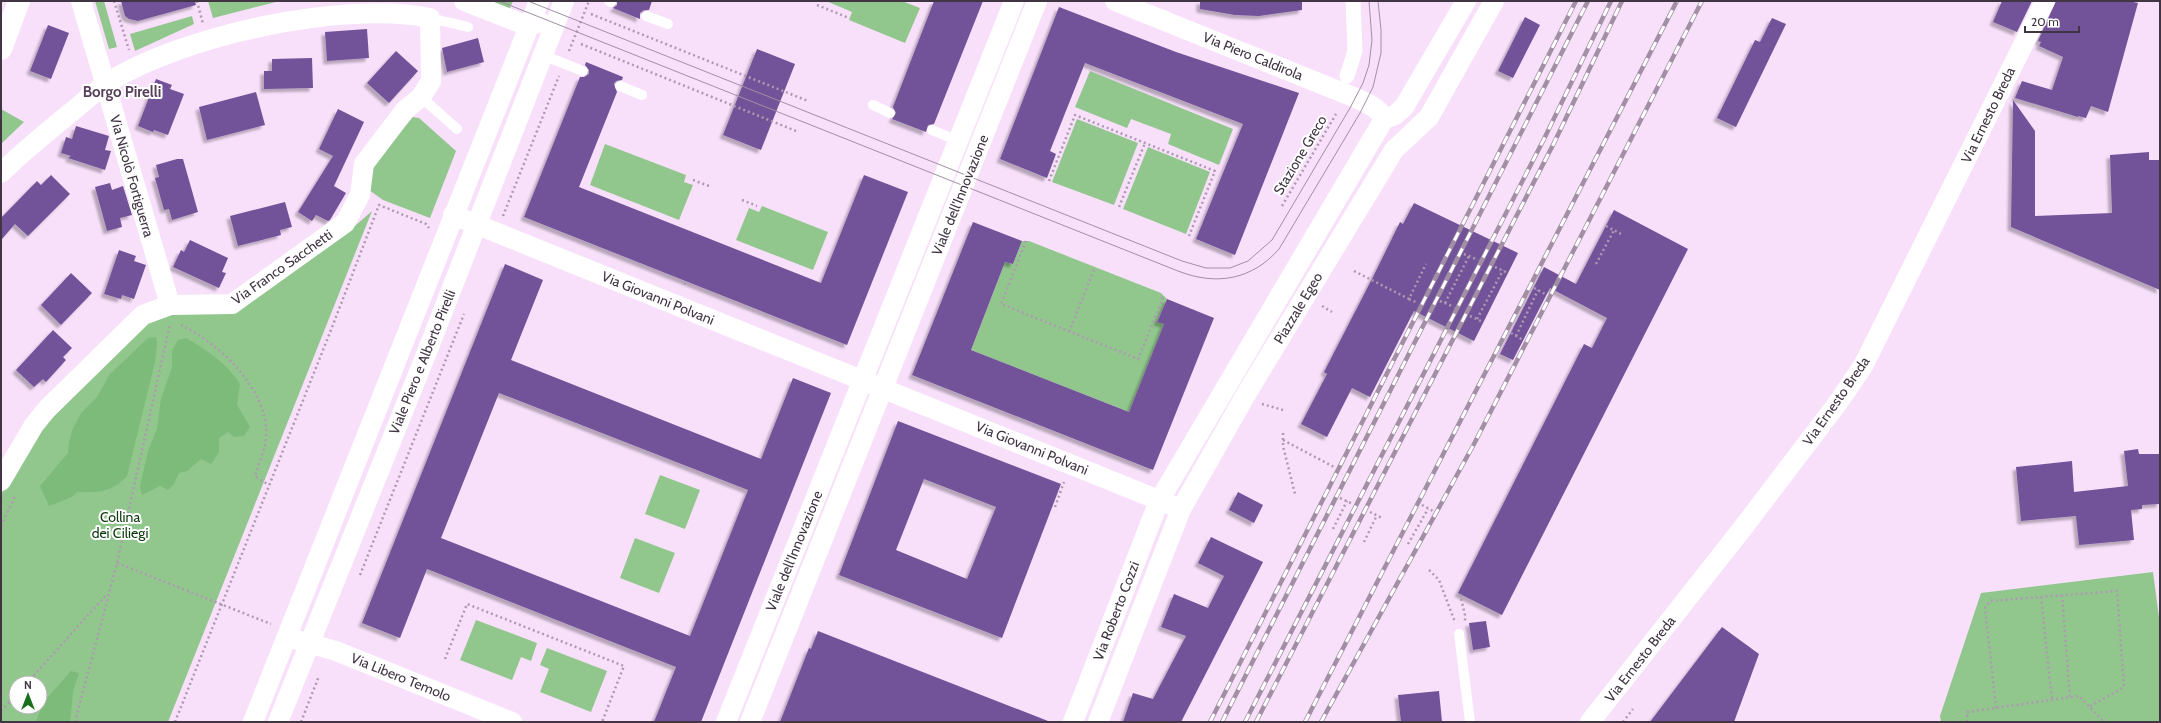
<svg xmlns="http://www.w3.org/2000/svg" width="2161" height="723" viewBox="0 0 2161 723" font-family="Cabin,sans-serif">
	<defs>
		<filter id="shadow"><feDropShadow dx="-3.5" dy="3.5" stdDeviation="1" flood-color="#0004"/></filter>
	</defs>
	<rect width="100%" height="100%" fill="#f8e0fb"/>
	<g fill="#91c78d" fill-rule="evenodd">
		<path d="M95 1H104L117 47 109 49Z"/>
		<path d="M208 1H280L213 18Z"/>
		<path d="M485 1H513L509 10Z"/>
		<path d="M826 1H902L920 8 905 43 849 20 852 12Z"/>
		<path d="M192 16 194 24 135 51 130 34Z"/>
		<path d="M1090 71 1233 129 1219 165 1168 144 1171 134 1131 119 1127 128 1075 107Z"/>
		<path d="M1 109 24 122 1 144Z"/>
		<path d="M413 117 419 118 456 151 430 218 383 200 369 190 370 167Z"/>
		<path d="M1077 119 1138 143 1114 205 1052 182Z"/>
		<path d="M605 144 686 175 684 182 693 185 679 220 590 185Z"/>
		<path d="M1148 147 1210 172 1186 234 1123 209Z"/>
		<path d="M762 206 828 232 813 270 736 240 749 208 759 212Z"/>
		<path d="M372 211 168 722H1V494L39 431 156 314H199L347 233ZM16 683H40V707H16Z"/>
		<path d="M1022 241H1029L1161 293 1167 299 1157 321 1164 324 1129 412 971 350 1005 262 1013 264Z"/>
		<path d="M660 475 700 490 685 529 645 514Z"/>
		<path d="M635 538 675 553 659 593 620 578Z"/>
		<path d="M2153 572 2160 625V722H1941L1940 716 1981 593Z"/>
		<path d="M476 620 537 643 531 661 521 657 512 680 460 660Z"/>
		<path d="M547 648 607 671 591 712 540 692 549 669 540 665Z"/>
	</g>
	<g fill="#7cbb79">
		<path d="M156 337 157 344 155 362 127 476C111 492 99 493 77 492L72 497 49 506 40 486 68 453 69 442 73 428 82 412 97 397 110 374 148 338Z"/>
		<path d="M186 338C206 350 228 364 240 384L237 405 250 427 244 436 234 437 228 432 219 438V452L211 464 201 459 187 471 179 473 174 484 168 490 160 486 142 495 140 487 148 451 157 429 161 398 172 368V351L178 340Z"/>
		<path d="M71 671 79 673 73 692 70 722H36L43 703Z"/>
	</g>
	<g fill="#725299" fill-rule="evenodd" filter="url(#shadow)">
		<path d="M121 1H195L196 5 138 21 129 19 125 16Z"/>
		<path d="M617 1H652L649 10H644L640 13V19L613 8 617 5Z"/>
		<path d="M934 1H983L934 124 928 125 926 132 892 119 896 113 893 107Z"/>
		<path d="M1200 1H1302V10L1259 16 1235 15 1200 9Z"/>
		<path d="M2002 1H2032L2017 32 1993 22Z"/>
		<path d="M2056 1H2129L2138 3 2108 112 2091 106 2086 118 2078 116V117L2015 98 2022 81 2052 90 2063 57 2039 46 2041 42 2038 41Z"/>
		<path d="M1059 7 1176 52 1299 93 1235 255 1196 239 1243 124 1085 63 1050 151 1056 154 1047 178 1000 159Z"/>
		<path d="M1525 17 1540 25 1513 78 1498 71Z"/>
		<path d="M1772 18 1786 24 1736 127 1717 118 1755 40 1760 42Z"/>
		<path d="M48 25 69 33 51 79 30 71Z"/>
		<path d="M367 29 369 58 327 61 325 32Z"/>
		<path d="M478 38 484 62 447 72 442 48Z"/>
		<path d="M757 49 795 64 761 150 723 135Z"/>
		<path d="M396 51 418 71 389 103 367 83Z"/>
		<path d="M312 58 313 88 264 89V71H272V59Z"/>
		<path d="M586 62 623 77 622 80 616 81 614 84 617 92 579 187 821 283 864 175 908 192 847 345 524 217 580 77H584L589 74V70L585 65Z"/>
		<path d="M156 79 172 85 170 89 184 94 168 135 154 130 153 132 138 126Z"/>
		<path d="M256 92 265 125 207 140 199 107Z"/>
		<path d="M2013 100 2035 131V216L2112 213 2110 155 2149 152V160H2160V290L2011 227Z"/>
		<path d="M338 109 364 122 334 186 346 193 330 220 328 221 316 215 312 221 298 212 333 156 319 149Z"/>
		<path d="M76 126 109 136 105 150 111 151 105 170 68 158 71 156 61 153 66 137 72 139Z"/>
		<path d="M177 159H183L198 212 172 220 169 209 164 210 155 178 159 177 156 165Z"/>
		<path d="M51 175 70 194 28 236 15 224 1 240V218L37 181 41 185Z"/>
		<path d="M110 183 112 190 123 186 132 215 120 218 122 227 107 231 95 187Z"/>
		<path d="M285 202 292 227 280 230 281 235 238 246 230 216Z"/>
		<path d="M1414 203 1518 253 1474 341 1414 311 1370 397 1352 388 1327 437 1301 424 1327 374 1324 372 1374 275 1400 222 1403 224Z"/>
		<path d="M1614 210 1688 249 1502 615 1458 593 1584 344 1592 348 1607 318 1550 288 1513 360 1500 354 1544 267 1576 284Z"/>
		<path d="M973 222 1022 241 1013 264 1005 262 971 350 1129 412 1164 324 1157 322 1167 299 1214 318 1153 470 912 375Z"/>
		<path d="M190 240 228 258 222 272 226 273 219 288 173 267 181 250 184 252Z"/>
		<path d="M119 250 136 256 134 261 146 265 134 299 122 295 121 299 104 294Z"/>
		<path d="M505 264 543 280 511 360 761 459 793 378 831 393 701 722H654L676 667 427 569 400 638 362 623ZM499 393 748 490 690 636 441 538Z"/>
		<path d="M71 273 92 293 61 325 41 305Z"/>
		<path d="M53 330 72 348 63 357 66 360 46 382 43 379 34 387 16 370Z"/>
		<path d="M898 421 1061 484 1002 638 839 575ZM924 479 996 507 967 579 896 550Z"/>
		<path d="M2138 449 2139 454H2160V504L2142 505V509L2131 510 2134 540 2079 545 2076 516 2021 521 2016 467 2072 461 2074 492 2128 486 2124 451Z"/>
		<path d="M1238 492 1263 505 1254 523 1229 510Z"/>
		<path d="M1211 537 1263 562 1181 722H1123L1133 693 1153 699 1186 636 1161 627 1174 594 1208 608 1224 576 1198 563Z"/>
		<path d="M1486 621 1490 647 1473 650 1469 623Z"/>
		<path d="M1722 627 1759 654 1734 722H1650Z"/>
		<path d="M818 631 1048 721V722H780L809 648 811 649Z"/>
		<path d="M1439 691 1442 722H1401L1398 695Z"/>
	</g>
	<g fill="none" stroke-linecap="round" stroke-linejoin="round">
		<g stroke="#ad9ab0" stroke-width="2.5" stroke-dasharray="2 3" stroke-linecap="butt">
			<path d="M114 1 129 50"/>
			<path d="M197 1 203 24"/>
			<path d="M817 5 849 18"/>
			<path d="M591 14 808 101"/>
			<path d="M581 44 796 131"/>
			<path d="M569 51 589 1"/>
			<path d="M693 180 709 186"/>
			<path d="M1049 181 1075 115 1215 171 1189 236"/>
			<path d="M742 200 757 206"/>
			<path d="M1282 206 1336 114"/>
			<path d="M1119 207 1145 143"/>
			<path d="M503 216 559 76"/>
			<path d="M1606 226 1621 234"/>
			<path d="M1026 241 1001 304 1138 359 1164 295"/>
			<path d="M1464 254 1478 260"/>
			<path d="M1596 264 1614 230"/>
			<path d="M1495 267 1508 273"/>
			<path d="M1354 271 1409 299 1426 264"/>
			<path d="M684 284 687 282"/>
			<path d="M1534 288 1547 295"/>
			<path d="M1409 299 1418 303"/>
			<path d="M1440 301 1454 307"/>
			<path d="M1445 303 1469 256"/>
			<path d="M1322 306 1332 312"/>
			<path d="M1470 316 1483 322"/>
			<path d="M1477 319 1503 270"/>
			<path d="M181 325C219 343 270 391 266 437 265 450 259 463 255 476L269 485"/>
			<path d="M1069 332 1095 267"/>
			<path d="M1511 333 1523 340"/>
			<path d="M1516 336 1538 290"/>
			<path d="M1262 404 1283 410"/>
			<path d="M1283 433V446L1295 494"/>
			<path d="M1283 440 1334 467"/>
			<path d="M1340 498 1353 504"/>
			<path d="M1422 505 1433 511"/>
			<path d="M1055 507 1064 482"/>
			<path d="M1370 512 1382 518"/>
			<path d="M1 526 16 494"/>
			<path d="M1333 529 1347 501"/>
			<path d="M1364 542 1377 515"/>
			<path d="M1408 544 1428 509"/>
			<path d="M117 563 271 624"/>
			<path d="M1429 570 1439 580 1455 622"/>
			<path d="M360 575 464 314"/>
			<path d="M1460 594 1465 615V623"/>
			<path d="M2062 595 2070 698"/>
			<path d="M2041 597 2052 700"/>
			<path d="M445 659 467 604 624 666 602 722"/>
			<path d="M27 683 107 594"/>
			<path d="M1996 708 1985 608 1990 601 2117 591 2124 687 2089 707"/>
			<path d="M1 711 16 695"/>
			<path d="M75 722 117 563 170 324"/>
			<path d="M175 722 331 330 379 205 426 224 429 228"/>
			<path d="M301 722 319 676"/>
			<path d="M1623 722 1633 709"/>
			<path d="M1967 722V712L2079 696 2104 722"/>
		</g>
		<g stroke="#fff" stroke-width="10">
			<path d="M609 1 611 2"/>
			<path d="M646 16 668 24"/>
			<path d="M430 18 468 27"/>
			<path d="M542 55 583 71"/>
			<path d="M620 86 642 95"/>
			<path d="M421 97 457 129"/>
			<path d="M873 105 890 113"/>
			<path d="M932 130 958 141"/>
			<path d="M1459 634 1470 722"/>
		</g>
		<path stroke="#fff" stroke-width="15" d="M1347 76 1355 51 1353 1"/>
		<g stroke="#fff" stroke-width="20">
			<path d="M81 1 170 305"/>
			<path d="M464 1 528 26 540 22"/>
			<path d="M1115 1 1356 98C1366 103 1380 108 1384 119"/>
			<path d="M1384 119 1395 115 1404 107 1466 1"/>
			<path d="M1 173C22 152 46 133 69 114 82 104 94 92 107 83 181 36 343 0 430 18L431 81 421 97 405 110 364 164 360 195 345 223 232 304 170 305 143 315 47 409 34 425 1 481"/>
			<path d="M453 215 1181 509"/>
			<path d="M297 640 336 651 512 722"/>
			<path d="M253 722 539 1"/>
			<path d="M278 722 425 357 564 1"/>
			<path d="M726 722 1014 1"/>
			<path d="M750 722 1037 1"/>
			<path d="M1073 722 1159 501 1384 119"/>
			<path d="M1098 722 1181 509 1248 391 1394 150 1429 117 1494 1"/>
			<path d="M1590 722 1742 529 1837 404 1863 366 2045 1"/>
		</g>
		<path stroke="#fff" stroke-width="22" d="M1 49 19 1"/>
		<g stroke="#a18fa3" stroke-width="1">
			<path d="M499 1 1178 271C1216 286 1252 280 1279 249L1360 113 1373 87 1381 53V30L1378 1"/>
			<path d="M528 1 1182 261 1206 268H1230L1248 261 1272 240 1350 108 1363 83 1369 65 1372 40 1369 1"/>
		</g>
		<g stroke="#a18fa3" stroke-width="4.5">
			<g id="rail">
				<path d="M1210 722 1576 1"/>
				<path d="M1222 722 1588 1"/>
				<path d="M1245 722 1544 139 1611 1"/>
				<path d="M1256 722 1554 143 1622 1"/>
				<path d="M1305 722 1677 1"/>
				<path d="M1321 722 1474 444 1702 1"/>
			</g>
		</g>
		<use href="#rail" stroke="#fff" stroke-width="3" stroke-dasharray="9" stroke-linecap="butt"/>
	</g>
	<g text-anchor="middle" stroke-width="4" stroke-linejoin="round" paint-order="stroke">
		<g font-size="14" fill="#413543" stroke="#fff">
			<text transform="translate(1253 56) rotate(22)" y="5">Via Piero Caldirola</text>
			<text transform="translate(1988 115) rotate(-64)" y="5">Via Ernesto Breda</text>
			<text transform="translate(1300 155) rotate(-59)" y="5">Stazione Greco</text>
			<text transform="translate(132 176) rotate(74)" y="5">Via Nicolò Fortiguerra</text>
			<text transform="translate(960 195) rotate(-68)" y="5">Viale dell'Innovazione</text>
			<text transform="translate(282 267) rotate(-35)" y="5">Via Franco Sacchetti</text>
			<text transform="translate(658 298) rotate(22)" y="5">Via Giovanni Polvani</text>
			<text transform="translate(1298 308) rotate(-59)" y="5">Piazzale Egeo</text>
			<text transform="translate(422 362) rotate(-68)" y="5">Viale Piero e Alberto Pirelli</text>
			<text transform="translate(1836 401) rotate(-55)" y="5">Via Ernesto Breda</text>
			<text transform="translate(1032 448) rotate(22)" y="5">Via Giovanni Polvani</text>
			<text transform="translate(794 551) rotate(-68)" y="5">Viale dell'Innovazione</text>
			<text transform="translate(1116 611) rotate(-69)" y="5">Via Roberto Cozzi</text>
			<text transform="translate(1640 659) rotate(-52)" y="5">Via Ernesto Breda</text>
			<text transform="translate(401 677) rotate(22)" y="5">Via Libero Temolo</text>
		</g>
		<g font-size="14" fill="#09360a" stroke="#fff">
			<text x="120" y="522">Collina<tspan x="120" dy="16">dei Ciliegi</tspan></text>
		</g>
		<g font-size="15" font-weight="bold" fill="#573e5a" stroke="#fff">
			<text x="122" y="97">Borgo Pirelli</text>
		</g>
	</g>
	<rect width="2161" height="723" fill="none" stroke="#413543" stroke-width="4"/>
	<g transform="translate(28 695)"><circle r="19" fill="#ffffff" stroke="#b3aeb4"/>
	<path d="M0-3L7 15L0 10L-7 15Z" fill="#19701b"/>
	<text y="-6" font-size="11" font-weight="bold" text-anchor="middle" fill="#413543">N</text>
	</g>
	<path d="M2025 26v6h54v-6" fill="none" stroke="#413543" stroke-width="2"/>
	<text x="2031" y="26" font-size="12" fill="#413543" stroke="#ffffff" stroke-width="3" paint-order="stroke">20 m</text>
</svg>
